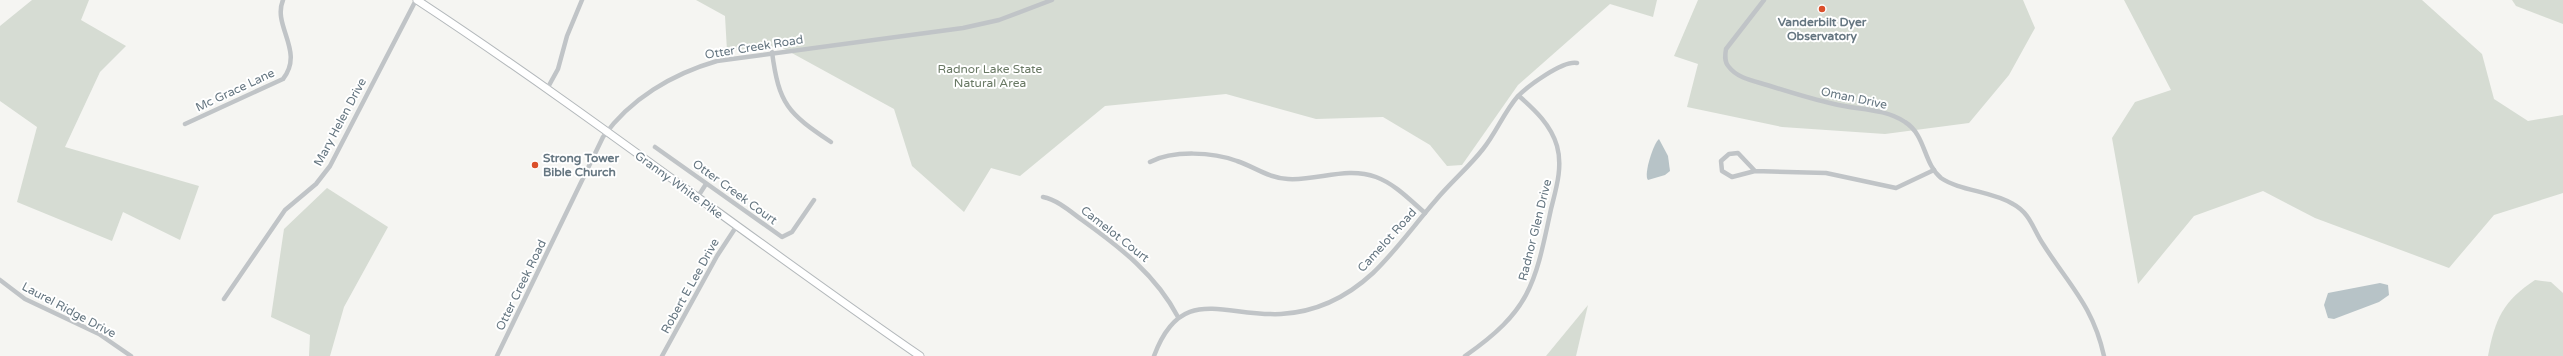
<svg xmlns="http://www.w3.org/2000/svg" width="2563" height="356" viewBox="0 0 2563 356" font-family="'Varela Round',sans-serif">
	<rect width="100%" height="100%" fill="#f5f5f2"/>
	<g fill="#d6dcd3">
		<path d="M32 0H89L81 20 126 46 100 72 65 147 199 186 180 240 123 212 112 241 17 202 37 127 0 101V26Z"/>
		<path d="M696 0H1657L1653 17 1610 4 1518 85 1462 165 1447 166 1430 145 1383 117 1316 119 1226 94 1105 106 1020 176 991 168 964 212 912 166 894 109 779 46 727 51 725 16Z"/>
		<path d="M1698 0H2023L2035 28 2009 75 1969 123 1885 134 1782 127 1687 107 1698 64 1674 56Z"/>
		<path d="M2124 0H2422L2482 54 2494 99 2528 121 2563 115V193L2494 215 2449 268 2315 218 2263 191 2194 216 2138 284 2112 138 2135 102 2171 90Z"/>
		<path d="M2512 0H2563V24L2516 6Z"/>
		<path d="M327 188 388 227 344 307 330 356H309L310 335 271 317 284 229Z"/>
		<path d="M2535 280 2551 282 2563 293V356H2488C2495 319 2503 301 2535 280Z"/>
		<path d="M1588 305 1576 356H1546Z"/>
	</g>
	<g fill="#b7c3c7">
		<path d="M1659 139 1668 156 1670 171 1665 175 1648 180C1643 175 1654 142 1659 139Z"/>
		<path d="M2380 283 2388 285 2389 295 2379 302 2334 319 2328 318 2324 305 2328 293Z"/>
	</g>
	<g fill="none" stroke-linecap="round" stroke-linejoin="round">
		<g stroke="#b3b8bb" stroke-width="9">
			<path id="secondary" d="M417 0C589 113 751 240 920 356"/>
		</g>
		<g stroke="#c0c4c7" stroke-width="4.5">
			<path d="M1764 0 1726 49C1725 55 1724 62 1729 67 1737 78 1754 81 1767 85 1789 92 1811 99 1834 104 1858 110 1884 108 1905 122 1926 135 1923 163 1941 178 1960 191 1992 191 2013 204 2030 213 2033 229 2043 244 2069 285 2093 306 2104 356"/>
			<path d="M772 52C779 105 788 113 831 142"/>
			<path d="M547 89 558 69 567 36 582 0"/>
			<path d="M185 124 283 79C305 51 272 26 283 0"/>
			<path d="M655 147 782 237 792 232 814 200"/>
			<path d="M1150 162C1173 150 1213 152 1237 161 1255 167 1268 178 1288 179 1318 181 1346 166 1376 177 1395 184 1410 200 1425 213"/>
			<path d="M1755 171 1738 153 1729 154 1721 161 1722 171 1732 177 1755 171 1826 173 1896 188 1934 170"/>
			<path d="M1043 197C1058 200 1071 212 1082 220 1121 248 1156 275 1178 317"/>
			<path d="M697 198 706 184"/>
			<path d="M0 280 25 299 99 334 131 356"/>
			<path d="M224 299 285 210 316 184 330 166 416 0"/>
			<path d="M497 356 603 137C630 99 672 74 717 61L963 28 999 20 1052 0"/>
			<path d="M662 356 717 256 736 227"/>
			<path d="M1154 356C1181 283 1224 317 1281 314 1317 312 1347 297 1373 273 1396 251 1415 224 1436 200 1451 182 1469 167 1483 149 1496 133 1504 112 1518 96 1528 86 1563 60 1577 63"/>
			<path d="M1465 356C1531 310 1535 284 1551 209 1556 189 1563 167 1557 146 1551 125 1535 110 1519 96"/>
		</g>
		<use href="#secondary" stroke="#fff" stroke-width="7"/>
	</g>
	<g fill="#db4f2b" stroke="#fff" stroke-width="1.5">
		<circle cx="1822" cy="9" r="4"/>
		<circle cx="535" cy="165" r="4"/>
	</g>
	<g text-anchor="middle" stroke-width="4" stroke-linejoin="round" paint-order="stroke">
		<g font-size="12" font-weight="bold" fill="#657681" stroke="#fff">
			<text x="1822" y="26">Vanderbilt Dyer<tspan x="1822" dy="14">Observatory</tspan></text>
			<text x="543" y="162" text-anchor="start">Strong Tower<tspan x="543" dy="14">Bible Church</tspan></text>
		</g>
		<g font-size="12" fill="#657681" stroke="#fff">
			<text transform="translate(754 47) rotate(-9)" y="4">Otter Creek Road</text>
			<text transform="translate(235 90) rotate(-25)" y="4">Mc Grace Lane</text>
			<text transform="translate(1854 98) rotate(12)" y="4">Oman Drive</text>
			<text transform="translate(340 122) rotate(-62)" y="4">Mary Helen Drive</text>
			<text transform="translate(679 185) rotate(36)" y="4">Granny White Pike</text>
			<text transform="translate(735 192) rotate(36)" y="4">Otter Creek Court</text>
			<text transform="translate(1535 230) rotate(-76)" y="4">Radnor Glen Drive</text>
			<text transform="translate(1115 234) rotate(38)" y="4">Camelot Court</text>
			<text transform="translate(1387 240) rotate(-48)" y="4">Camelot Road</text>
			<text transform="translate(521 285) rotate(-64)" y="4">Otter Creek Road</text>
			<text transform="translate(690 286) rotate(-61)" y="4">Robert E Lee Drive</text>
			<text transform="translate(69 310) rotate(28)" y="4">Laurel Ridge Drive</text>
		</g>
		<g font-size="12" fill="#697964" stroke="#fff">
			<text x="990" y="73">Radnor Lake State<tspan x="990" dy="14">Natural Area</tspan></text>
		</g>
	</g>
</svg>
